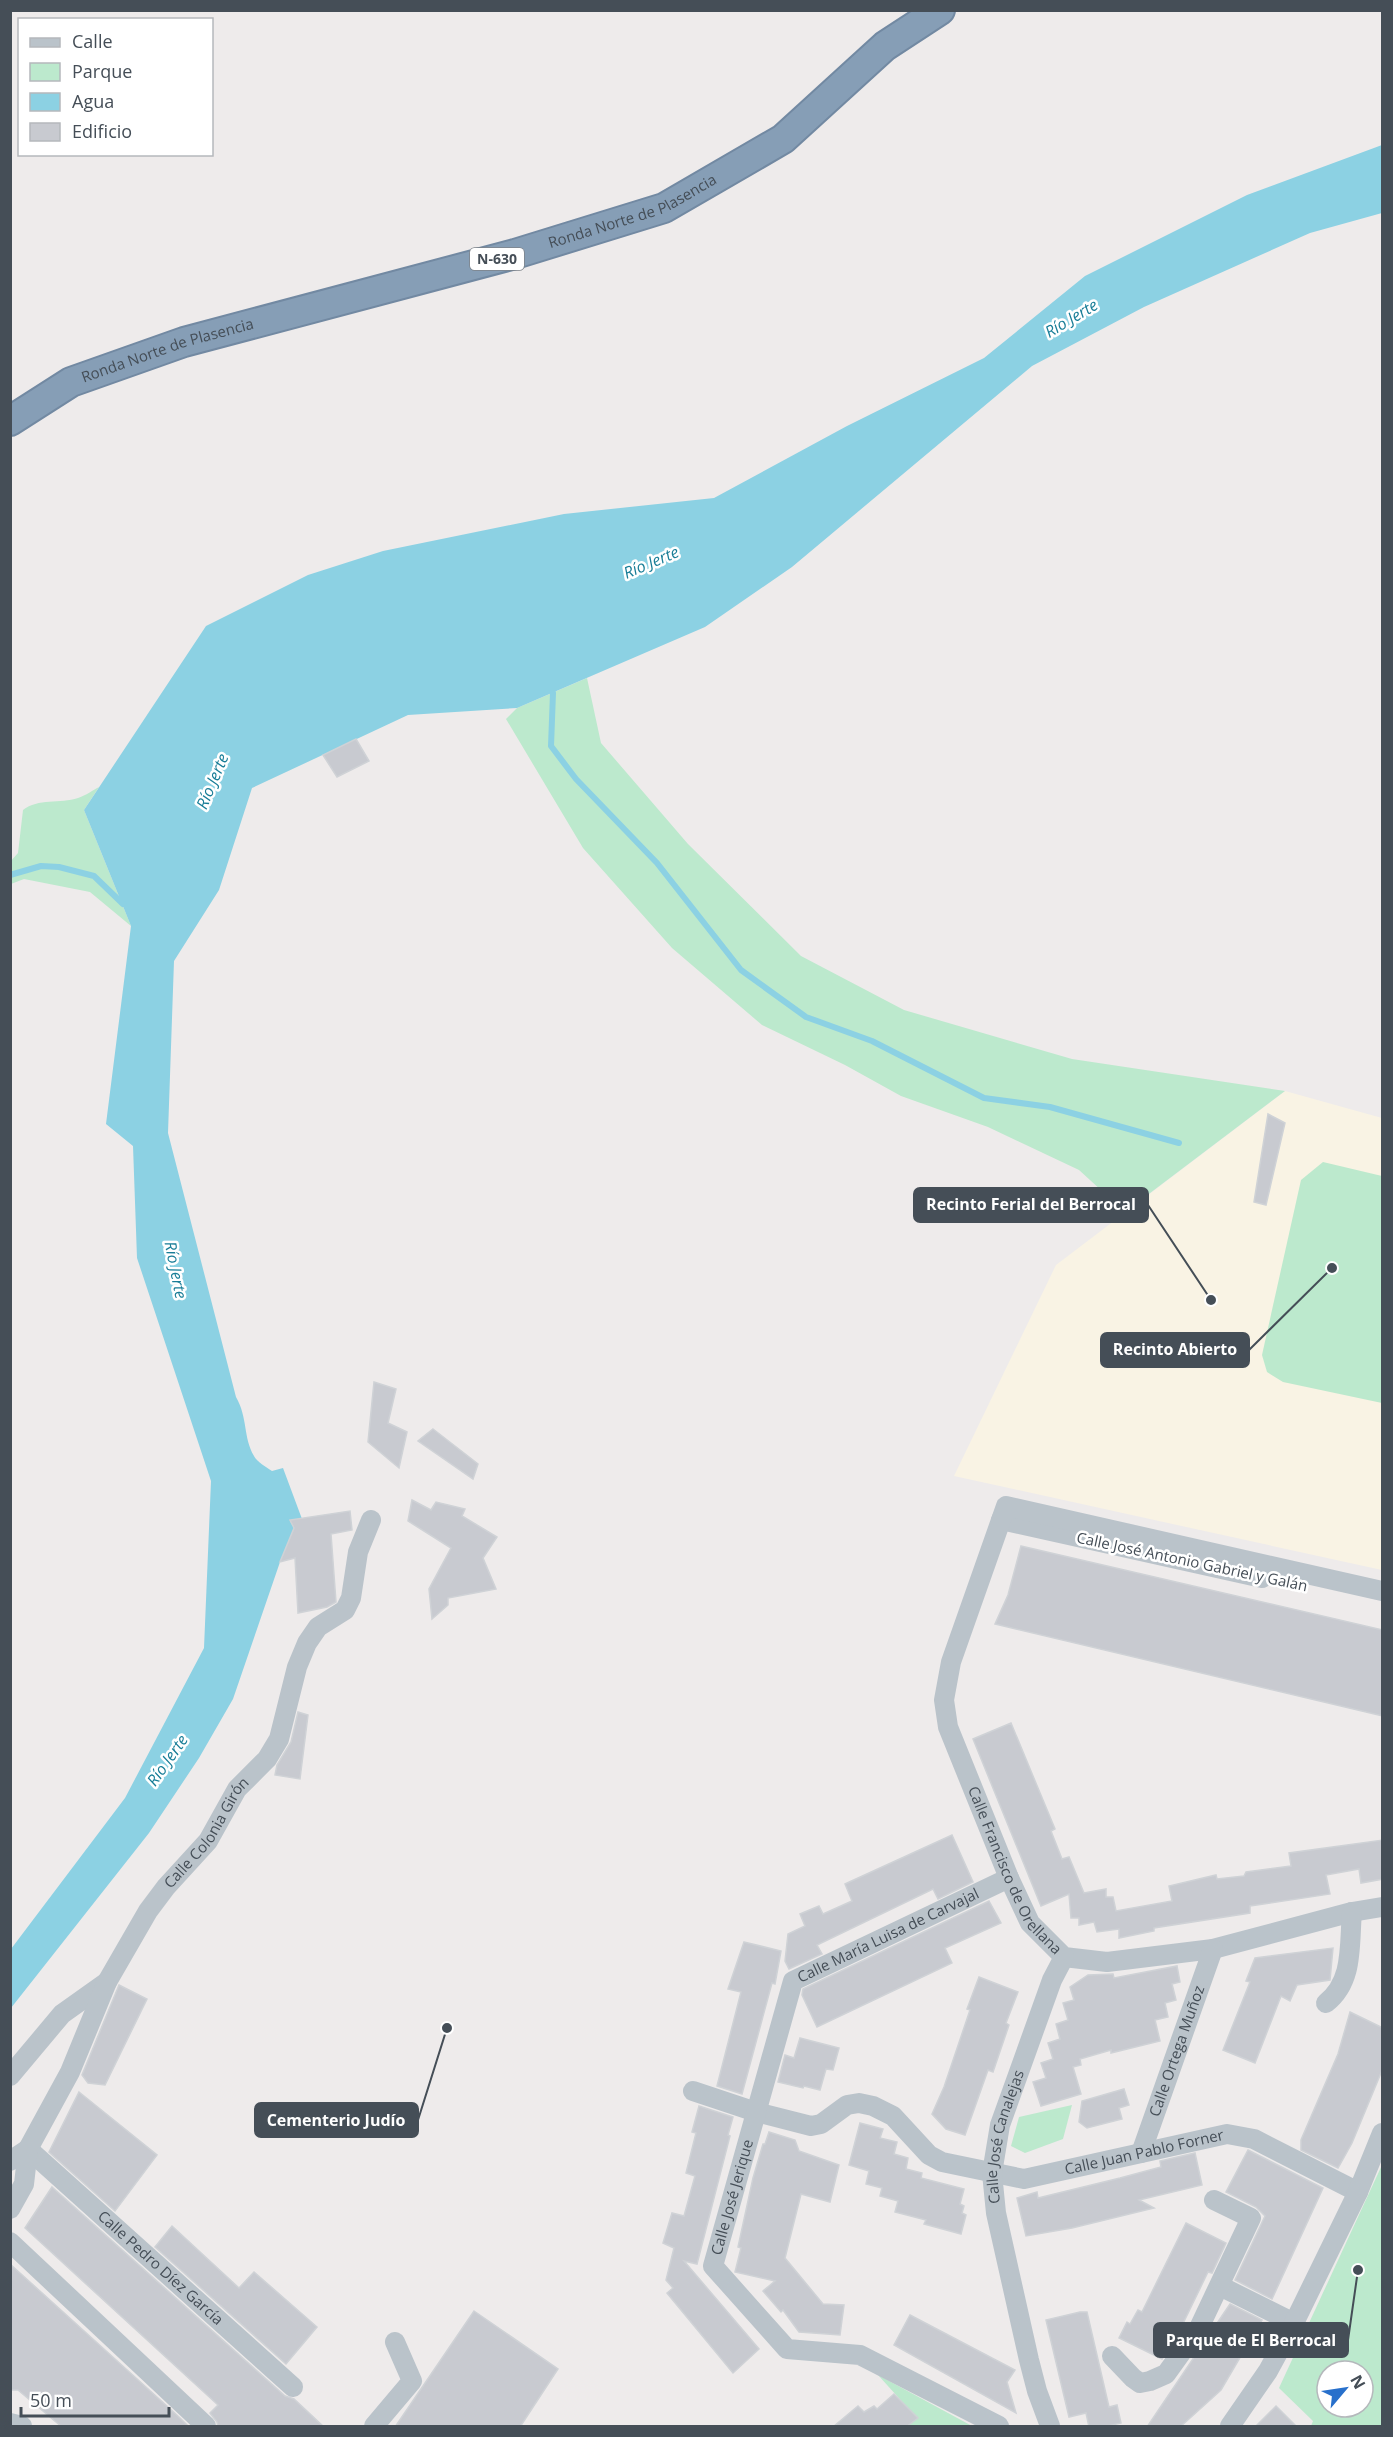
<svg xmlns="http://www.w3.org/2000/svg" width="1393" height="2437" viewBox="0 0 1393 2437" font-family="'Open Sans',sans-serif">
	<rect width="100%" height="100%" fill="#eeebeb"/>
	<path fill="#f9f3e4" d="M1285 1091 1382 1118V1570L954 1476 1056 1265Z"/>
	<g fill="#bce9cd" fill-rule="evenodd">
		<path d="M587 678 601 743 688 844 801 956 904 1010 1072 1059 1285 1091 1125 1212 1079 1170 988 1127 901 1096 845 1065 762 1025 672 948 583 848 506 719 517 708Z"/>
		<path d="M99 787 84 810 131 926 90 892 24 879 11 884 10 862 18 853 23 810C38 798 60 804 78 798 85 796 93 790 99 787Z"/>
		<path d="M1323 1162 1382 1176V1403L1283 1382 1267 1372 1262 1355 1301 1180Z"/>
		<path d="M1072 2105 1063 2139 1025 2153 1011 2146 1019 2117Z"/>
		<path d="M1382 2165V2426H1311L1313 2421 1279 2388ZM1327 2371H1363V2407H1327Z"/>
		<path d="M878 2375 972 2426H906L917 2418Z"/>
	</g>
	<path fill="#8cd1e3" d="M1382 145V213L1310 233 1144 307 1032 366 792 567 705 627 517 708 408 715 252 788 219 890 174 961 168 1133 236 1397C248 1418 243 1437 254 1456 257 1462 266 1467 272 1471L283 1468 302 1519 290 1521 294 1528 280 1562 233 1699 199 1758 149 1833 11 2008V1949L125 1798 204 1648 211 1481 137 1258 133 1146 106 1124 131 926 84 810 206 626 308 575 383 551 564 514 714 498 847 426 984 358 1085 276 1247 195Z"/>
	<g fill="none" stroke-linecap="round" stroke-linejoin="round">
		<g stroke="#8cd1e3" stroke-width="6">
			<path d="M553 693 551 746 576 779 657 863 741 970 806 1017 872 1041 984 1098 1050 1107 1179 1143"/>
			<path d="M10 875 41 866 59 867 94 876 123 904"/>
		</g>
	</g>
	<g fill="#c8cad0" stroke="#cfd2d6" stroke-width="1.5">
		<path d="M356 739 369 761 337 777 323 755Z"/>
		<path d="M1268 1114 1285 1123 1266 1205 1254 1202Z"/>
		<path d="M374 1382 396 1389 388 1423 407 1432 399 1468 368 1442Z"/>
		<path d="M433 1429 478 1464 473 1479 418 1441Z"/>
		<path d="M412 1500 431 1510 436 1502 465 1509 462 1516 497 1537 483 1558 496 1589 448 1598V1605L432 1619 429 1589 451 1548 408 1521Z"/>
		<path d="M350 1511 352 1530 331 1534 336 1602 327 1607 298 1613 295 1558 280 1562 294 1528 290 1520Z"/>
		<path d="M1021 1546 1383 1630V1716L995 1624 1008 1595Z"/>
		<path d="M298 1712 308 1715 300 1779 275 1775 277 1765 291 1742Z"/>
		<path d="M1011 1723 1055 1829 1051 1831 1062 1859 1069 1857 1084 1893 1106 1889V1897H1113L1116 1911 1172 1901 1169 1886 1216 1875 1217 1879 1244 1876 1246 1872 1291 1866 1289 1853 1383 1840V1879L1361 1883 1359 1869 1326 1875 1330 1894 1250 1906V1913L1154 1928V1931L1119 1938V1929L1097 1932 1094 1922 1079 1925V1918H1071L1069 1894 1041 1906 973 1739Z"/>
		<path d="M952 1835 973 1882 938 1899 933 1889 817 1945 822 1954 789 1969 785 1961 788 1934 805 1926 800 1914 819 1906 823 1914 852 1901 845 1884Z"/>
		<path d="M989 1901 1001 1923 945 1948 952 1963 817 2027 802 1995 803 1989Z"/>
		<path d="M744 1942 781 1951 775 1984 772 1983 742 2094 717 2086 741 1992 728 1989Z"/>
		<path d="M1333 1948 1330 1980 1297 1985 1290 2001 1281 1996 1255 2063 1223 2050 1250 1982 1246 1981 1255 1958Z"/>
		<path d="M1177 1966 1180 1982 1172 1984 1176 2000 1165 2003 1168 2017 1155 2020 1160 2041 1111 2053V2050L1080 2059 1081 2065 1073 2067 1081 2094 1041 2106 1033 2082 1046 2078 1041 2063 1053 2059 1048 2043 1060 2039 1056 2024 1068 2020 1063 2003 1074 2000 1070 1987 1088 1975 1113 1974 1114 1978Z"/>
		<path d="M979 1977 1018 1992 1006 2023 1009 2025 993 2072 988 2070 965 2135 946 2129 932 2114 944 2087 970 2010 967 2009Z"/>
		<path d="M119 1985 147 1999 105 2085 88 2083 82 2075Z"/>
		<path d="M1350 2012 1383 2028V2068L1352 2143 1338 2168 1301 2150V2140L1338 2054Z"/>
		<path d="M800 2038 839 2048 833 2070 826 2069 820 2090 804 2086 803 2088 778 2082 785 2055 794 2058Z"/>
		<path d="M1124 2089 1129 2105 1119 2108 1122 2119 1087 2128 1079 2122 1082 2101Z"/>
		<path d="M79 2092 157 2155 115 2211 49 2152Z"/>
		<path d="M699 2106 733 2117 728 2135 730 2136 697 2264 684 2261 759 2349 733 2373 667 2293 673 2288 666 2280 674 2248 663 2243 672 2213 684 2216 695 2176 686 2173 696 2133 692 2132Z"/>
		<path d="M860 2123 883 2129 880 2138 897 2142 894 2154 908 2158 906 2169 922 2173 921 2178 964 2189 960 2204 964 2206 962 2213 966 2215 961 2234 924 2224 926 2220 895 2212 898 2201 880 2196 882 2188 866 2184 869 2171 849 2165Z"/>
		<path d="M769 2132 795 2140 799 2151 839 2165 830 2202 801 2194 785 2258 823 2304 844 2305 840 2335 799 2332 783 2310 781 2312 763 2291 775 2281 735 2272 741 2248 738 2247 753 2178 763 2144H765Z"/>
		<path d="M1248 2150 1323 2188 1272 2299 1235 2280 1265 2216 1256 2207 1226 2192Z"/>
		<path d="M1195 2153 1202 2185 1139 2200 1154 2208 1072 2228 1026 2236 1017 2198 1037 2192 1038 2198 1120 2178 1161 2167 1160 2161Z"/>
		<path d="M52 2187 285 2396 294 2399 324 2427H218L217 2422 210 2413 218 2405 25 2228Z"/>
		<path d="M1186 2223 1226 2243 1212 2273 1208 2272 1173 2344 1162 2359 1119 2338 1127 2322 1130 2324 1138 2310 1142 2312Z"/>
		<path d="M172 2226 239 2288 254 2272 317 2327 286 2364 155 2247Z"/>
		<path d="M10 2264 179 2417 189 2427H62L18 2390H10Z"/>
		<path d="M1230 2304 1262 2320 1221 2390 1180 2427H1147Z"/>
		<path d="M474 2311 558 2369 520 2427H395Z"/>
		<path d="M1080 2312H1087L1109 2407 1117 2405 1121 2423 1104 2427H1089L1086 2413 1069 2417 1046 2320Z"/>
		<path d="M910 2315 1015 2370 1007 2382 1016 2413 894 2345Z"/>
		<path d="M894 2394 918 2418 906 2427H833L858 2406 864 2412 874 2406 877 2409Z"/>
		<path d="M1276 2406 1297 2427H1255Z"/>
	</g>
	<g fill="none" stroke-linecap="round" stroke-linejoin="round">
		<g stroke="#7289a2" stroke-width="32">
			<g id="highway">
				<path id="s8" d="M10 421 71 382 184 342 515 254 664 208 783 139 885 46 940 10"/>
			</g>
		</g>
		<g stroke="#bac3ca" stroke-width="20">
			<path d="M1001 1520 1262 1578"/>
			<path id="s1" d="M1382 1591 1006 1506 951 1662 944 1700 948 1727 1009 1878 1030 1923 1064 1957 1107 1962 1213 1949 1352 1912 1382 1907"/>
			<path d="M1326 2003C1354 1981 1349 1945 1352 1912"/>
			<path d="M10 2076 62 2014 107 1982"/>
			<path id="s2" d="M693 2091 756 2112 811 2126 821 2124 847 2105 859 2103 873 2106 893 2116 929 2155 942 2162 1024 2179 1227 2134 1254 2139 1358 2192"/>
			<path id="s3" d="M28 2149 293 2387"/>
			<path id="s4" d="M1141 2153 1213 1949"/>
			<path d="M10 2161 28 2149"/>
			<path id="s5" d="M10 2209 24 2184 28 2149 70 2072 107 1982 148 1911 166 1887 208 1841 237 1789 267 1759 279 1739 297 1667 307 1643 318 1627 345 1610 351 1598 358 1552 371 1520"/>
			<path d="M10 2242 206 2426"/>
			<path d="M1220 2286 1294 2323"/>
			<path d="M1112 2356 1133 2378 1140 2383 1150 2381 1166 2374 1199 2328 1251 2218 1214 2200"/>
			<path d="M10 2423 22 2426"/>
			<path d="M374 2426 412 2381 395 2342"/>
			<path id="s6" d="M999 2426 860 2355 787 2349 713 2266 793 1981 1009 1878"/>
			<path id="s7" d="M1050 2426 1037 2391 1029 2360 996 2213 992 2173 1000 2125 1052 1980 1064 1957"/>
			<path d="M1230 2426 1268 2371 1292 2327 1358 2192 1382 2133"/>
		</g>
		<use href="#highway" stroke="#869eb6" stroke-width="28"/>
	</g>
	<g text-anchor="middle" stroke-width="5" stroke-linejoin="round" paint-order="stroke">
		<rect fill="#fff" stroke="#7d8389" stroke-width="1.5" x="470" y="248" width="54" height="22" rx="4.5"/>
		<g font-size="14" font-weight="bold" fill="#454e57">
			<text x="497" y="264">N-630</text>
		</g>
		<g font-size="15" fill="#454e57" stroke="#fff">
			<text dy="5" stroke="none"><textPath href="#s8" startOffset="660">Ronda Norte de Plasencia</textPath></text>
			<text dy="5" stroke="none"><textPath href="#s8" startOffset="174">Ronda Norte de Plasencia</textPath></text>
			<text transform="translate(1192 1562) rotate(12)" y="5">Calle José Antonio Gabriel y Galán</text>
			<text dy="5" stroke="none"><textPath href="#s5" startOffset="429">Calle Colonia Girón</textPath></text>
			<text dy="5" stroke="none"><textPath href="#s1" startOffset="776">Calle Francisco de Orellana</textPath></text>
			<text dy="5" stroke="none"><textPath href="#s6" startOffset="742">Calle María Luisa de Carvajal</textPath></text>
			<text dy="5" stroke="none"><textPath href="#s4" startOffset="108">Calle Ortega Muñoz</textPath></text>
			<text dy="5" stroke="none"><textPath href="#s7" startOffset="298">Calle José Canalejas</textPath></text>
			<text dy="5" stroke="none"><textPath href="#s2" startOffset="489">Calle Juan Pablo Forner</textPath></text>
			<text dy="5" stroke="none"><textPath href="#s6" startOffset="412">Calle José Jerique</textPath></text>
			<text dy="5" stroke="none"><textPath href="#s3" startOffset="178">Calle Pedro Díez García</textPath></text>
		</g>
		<g font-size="16" font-style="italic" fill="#187d97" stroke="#fff">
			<text transform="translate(1071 318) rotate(-31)" y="6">Río Jerte</text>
			<text transform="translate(651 562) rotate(-23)" y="6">Río Jerte</text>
			<text transform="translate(212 781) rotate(-67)" y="6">Río Jerte</text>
			<text transform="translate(176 1270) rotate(79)" y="6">Río Jerte</text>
			<text transform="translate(167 1760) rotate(-55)" y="6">Río Jerte</text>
		</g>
	</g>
	<path fill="none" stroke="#454e57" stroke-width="2" d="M1211 1300L1148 1205M1332 1268L1249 1350M447 2028L418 2120M1358 2270L1348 2340"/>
	<g fill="#454e57" stroke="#fff" stroke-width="2">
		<circle cx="1211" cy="1300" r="6"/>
		<circle cx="1332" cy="1268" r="6"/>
		<circle cx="447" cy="2028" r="6"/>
		<circle cx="1358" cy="2270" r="6"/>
	</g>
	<g fill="#454e57" stroke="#454e57" stroke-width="2">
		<rect x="914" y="1188" width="234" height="34" rx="6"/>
		<rect x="1101" y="1333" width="148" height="34" rx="6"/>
		<rect x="255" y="2103" width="163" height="34" rx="6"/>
		<rect x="1154" y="2323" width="194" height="34" rx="6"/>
	</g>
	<g font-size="16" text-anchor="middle" font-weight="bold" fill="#fff">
		<text x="1031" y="1210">Recinto Ferial del Berrocal</text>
		<text x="1175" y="1355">Recinto Abierto</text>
		<text x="336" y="2126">Cementerio Judío</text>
		<text x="1251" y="2346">Parque de El Berrocal</text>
	</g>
	<rect width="1393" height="2437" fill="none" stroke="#454e57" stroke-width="24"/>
	<rect x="18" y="18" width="195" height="138" fill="#ffffff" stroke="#b5b8bc" stroke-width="1.5"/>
	<rect x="30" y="38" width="30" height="9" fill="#bac3ca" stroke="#b5b8bc" stroke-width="1.5"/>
	<text x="72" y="48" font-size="18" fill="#454e57">Calle</text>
	<rect x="30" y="63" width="30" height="18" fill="#bce9cd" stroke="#b5b8bc" stroke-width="1.5"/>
	<text x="72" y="78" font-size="18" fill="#454e57">Parque</text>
	<rect x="30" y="93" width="30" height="18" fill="#8cd1e3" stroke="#b5b8bc" stroke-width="1.5"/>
	<text x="72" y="108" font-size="18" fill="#454e57">Agua</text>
	<rect x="30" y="123" width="30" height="18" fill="#c8cad0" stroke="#b5b8bc" stroke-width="1.5"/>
	<text x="72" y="138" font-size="18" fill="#454e57">Edificio</text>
	<g transform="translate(1345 2389) rotate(61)"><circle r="28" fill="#ffffff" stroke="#b5b8bc" stroke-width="1.5"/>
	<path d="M0-4.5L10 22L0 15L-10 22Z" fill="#2870cb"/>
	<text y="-9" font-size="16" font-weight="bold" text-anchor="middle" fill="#454e57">N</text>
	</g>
	<path d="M21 2407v9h148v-9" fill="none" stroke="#454e57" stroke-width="3"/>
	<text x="30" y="2407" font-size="18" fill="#454e57" stroke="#ffffff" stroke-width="4.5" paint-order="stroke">50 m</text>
</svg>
